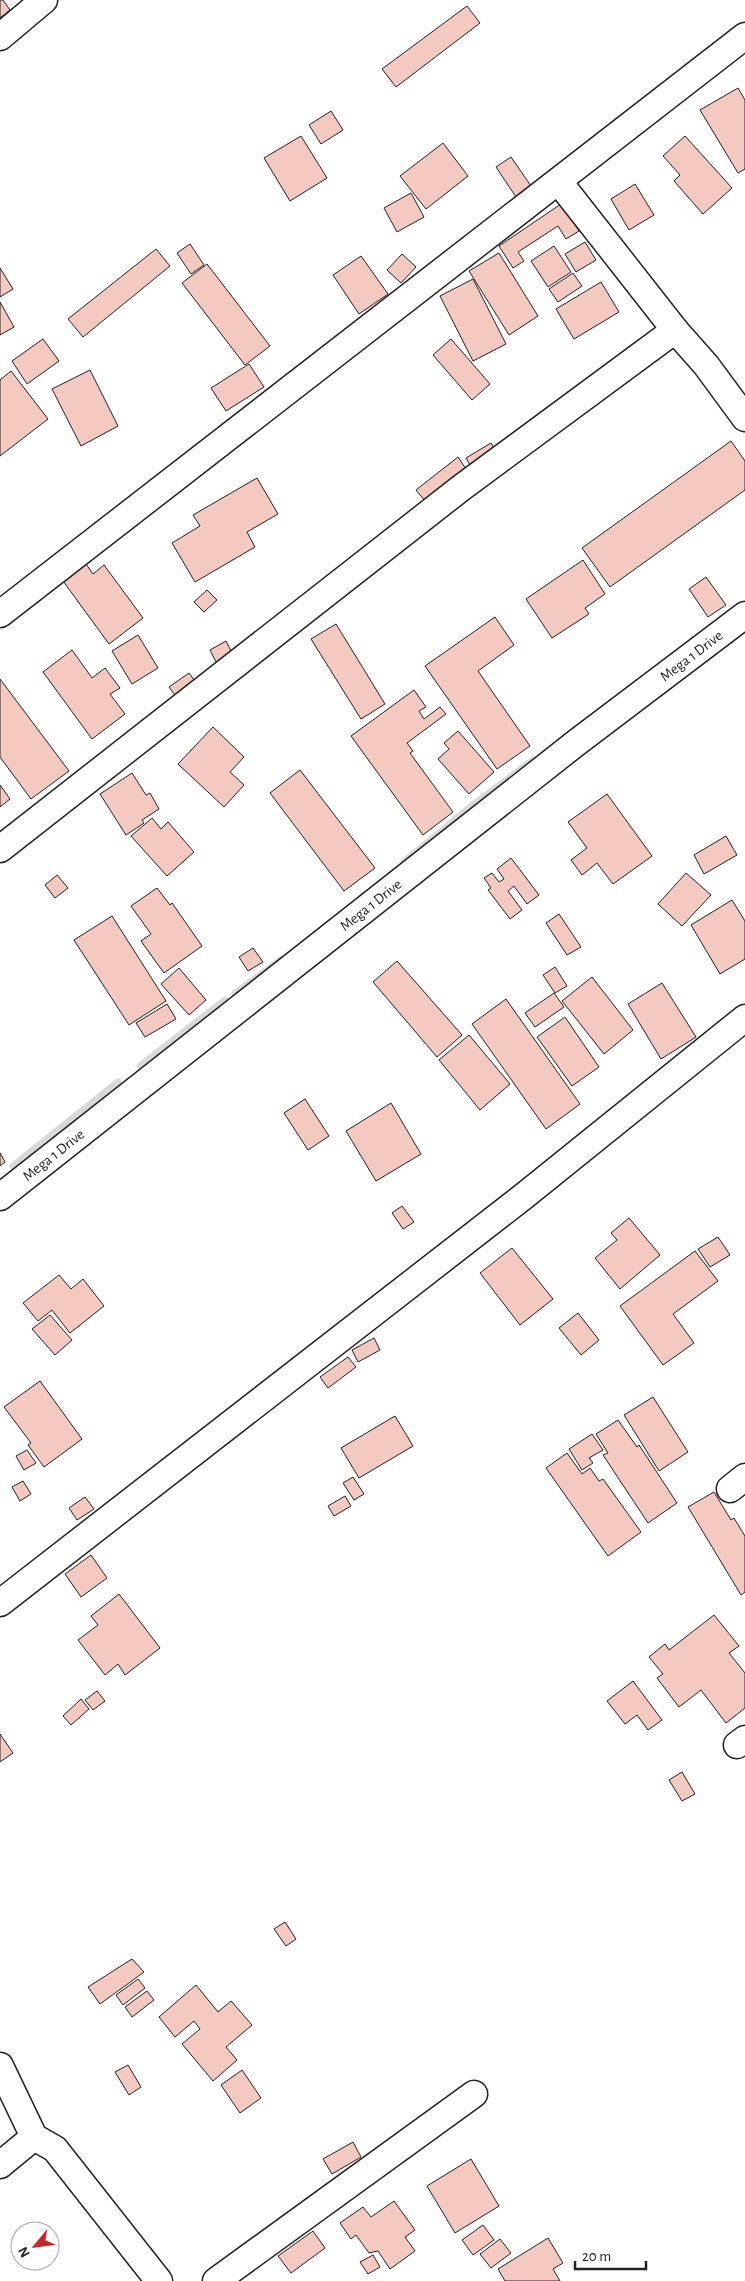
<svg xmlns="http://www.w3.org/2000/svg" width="745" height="2281" viewBox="0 0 745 2281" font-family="'Alegreya Sans',sans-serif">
	<rect width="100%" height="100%" fill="#fff"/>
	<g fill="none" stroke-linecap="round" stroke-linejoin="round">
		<g stroke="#d9d9d9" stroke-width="7">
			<path d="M404 862 474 804 533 760"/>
			<path d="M235 993 282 959"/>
			<path d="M140 1066 225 1000"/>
			<path d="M13 1166 118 1082"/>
		</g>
	</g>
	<g fill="#f3c9c0" stroke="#222">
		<path d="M0 0H3L10 10 0 18Z"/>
		<path d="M467 6 480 23 396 87 382 69Z"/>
		<path d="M738 88 745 100V169L738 173 700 110Z"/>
		<path d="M331 111 343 130 321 144 309 125Z"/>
		<path d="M301 136 327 178 290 201 264 158Z"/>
		<path d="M685 136 732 188 703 214 674 181 680 175 663 156Z"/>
		<path d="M443 143 468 176 426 209 400 176Z"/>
		<path d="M511 157 531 186 516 197 496 167Z"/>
		<path d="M635 184 654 215 629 230 611 199Z"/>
		<path d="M411 193 424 217 397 232 384 208Z"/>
		<path d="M561 204 579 231 566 239 558 226 518 252 524 261 513 268 499 246Z"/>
		<path d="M585 242 596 260 576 272 565 254Z"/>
		<path d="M190 244 204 265 191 274 177 253Z"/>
		<path d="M554 246 571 272 548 287 531 261Z"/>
		<path d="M156 249 170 266 83 337 68 319Z"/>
		<path d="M499 253 538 316 509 335 469 271Z"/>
		<path d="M402 254 416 267 401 283 387 270Z"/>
		<path d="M361 256 388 294 359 314 333 275Z"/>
		<path d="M207 264 270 346 245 365 182 283Z"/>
		<path d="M0 268 13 289 0 297Z"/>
		<path d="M573 273 582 286 558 302 549 289Z"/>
		<path d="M473 279 506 344 473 361 440 296Z"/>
		<path d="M601 282 619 312 574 339 556 309Z"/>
		<path d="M0 302 14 327 0 335Z"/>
		<path d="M43 339 59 361 27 384 12 361Z"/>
		<path d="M451 339 490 384 472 400 433 355Z"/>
		<path d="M249 364 264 387 226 411 211 388Z"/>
		<path d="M90 370 118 426 81 446 52 389Z"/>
		<path d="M11 371 48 419 0 456V380Z"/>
		<path d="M731 441 745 461V490L610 587 582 548Z"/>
		<path d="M491 443 498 454 472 469 466 458Z"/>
		<path d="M458 457 466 469 425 501 416 490Z"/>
		<path d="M257 478 278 514 247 532 255 547 195 582 172 543 200 526 193 515Z"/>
		<path d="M583 560 605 594 585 608 589 614 552 638 526 599Z"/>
		<path d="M86 564 93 574 104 565 143 618 109 644 63 581Z"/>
		<path d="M706 577 726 605 708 617 689 589Z"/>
		<path d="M207 590 217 600 204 612 194 602Z"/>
		<path d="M495 617 514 645 478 671 530 746 497 769 425 666Z"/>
		<path d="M336 624 385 704 361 719 311 639Z"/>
		<path d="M138 635 158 668 132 684 112 651Z"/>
		<path d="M226 641 236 661 220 670 210 650Z"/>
		<path d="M72 650 92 678 105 668 120 688 110 694 125 714 92 739 43 672Z"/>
		<path d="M189 673 200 688 180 702 169 687Z"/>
		<path d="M0 679 69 771 31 799 0 757Z"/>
		<path d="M414 690 426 707 419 711 424 719 440 707 446 714 407 743 413 751 410 753 453 812 423 835 351 736Z"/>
		<path d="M213 727 244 757 230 772 244 785 224 807 178 764Z"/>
		<path d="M458 731 494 772 469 794 438 759 449 749 444 743Z"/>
		<path d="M300 770 375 868 344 891 270 793Z"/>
		<path d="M132 773 146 795 150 793 159 809 142 820 144 823 126 835 100 794Z"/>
		<path d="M0 785 10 799 0 807Z"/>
		<path d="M607 794 652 856 613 884 597 863 582 875 571 860 587 848 568 822Z"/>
		<path d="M152 818 161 829 168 822 194 852 167 876 131 836Z"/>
		<path d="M726 836 737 855 704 874 694 855Z"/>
		<path d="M511 858 539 895 527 904 514 886 508 891 522 910 510 919 488 890 491 888 484 878 492 873 499 882 504 879 497 869Z"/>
		<path d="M686 873 711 895 682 926 658 904Z"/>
		<path d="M57 875 68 888 55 898 45 885Z"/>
		<path d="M157 888 170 905 172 903 202 946 164 973 141 941 151 934 131 906Z"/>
		<path d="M732 900 745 921V959L720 974 691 925Z"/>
		<path d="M559 914 581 947 567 955 546 923Z"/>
		<path d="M112 916 166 1001 129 1025 74 940Z"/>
		<path d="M253 948 263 962 248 971 239 957Z"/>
		<path d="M397 961 462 1035 437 1057 373 982Z"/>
		<path d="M555 967 567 986 555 993 543 975Z"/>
		<path d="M179 968 206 1000 189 1015 161 984Z"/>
		<path d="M592 977 633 1030 604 1054 562 1001Z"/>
		<path d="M662 983 696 1037 661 1059 628 1004Z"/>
		<path d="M554 993 564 1007 535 1027 525 1013Z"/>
		<path d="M506 999 580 1104 546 1129 472 1024Z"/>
		<path d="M167 1004 176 1019 145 1037 136 1023Z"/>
		<path d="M565 1017 599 1067 572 1086 537 1037Z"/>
		<path d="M469 1035 510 1084 480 1110 439 1060Z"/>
		<path d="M305 1099 329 1136 308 1150 284 1113Z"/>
		<path d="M391 1103 421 1154 376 1181 346 1131Z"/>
		<path d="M0 1153 5 1162 0 1166Z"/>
		<path d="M402 1206 414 1222 403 1229 392 1213Z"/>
		<path d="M629 1218 660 1255 620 1289 595 1258 617 1240 611 1233Z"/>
		<path d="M718 1237 730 1255 710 1267 698 1249Z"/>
		<path d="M512 1248 553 1299 520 1325 480 1273Z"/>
		<path d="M695 1251 718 1281 673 1314 694 1343 663 1365 620 1306Z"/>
		<path d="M59 1275 71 1289 83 1279 104 1306 70 1333 52 1310 38 1321 23 1303Z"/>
		<path d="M578 1313 599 1340 581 1355 559 1328Z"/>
		<path d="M50 1315 72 1340 55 1355 32 1329Z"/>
		<path d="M374 1338 380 1350 358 1362 352 1350Z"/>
		<path d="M348 1357 356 1367 328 1388 320 1377Z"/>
		<path d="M40 1381 82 1439 44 1467 28 1445 31 1443 4 1407Z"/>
		<path d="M653 1397 688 1452 659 1471 624 1415Z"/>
		<path d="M395 1416 413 1446 359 1478 341 1448Z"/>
		<path d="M618 1420 637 1447 639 1445 677 1503 648 1523 603 1455 608 1453 596 1434Z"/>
		<path d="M592 1434 603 1450 589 1458 593 1463 582 1470 569 1449Z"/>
		<path d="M27 1450 36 1463 24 1470 16 1456Z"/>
		<path d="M567 1453 582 1474 590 1468 599 1481 603 1479 641 1532 608 1556 546 1468Z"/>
		<path d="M353 1477 364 1494 354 1500 343 1483Z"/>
		<path d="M23 1481 31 1494 20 1501 12 1487Z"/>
		<path d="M714 1492 731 1520 734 1518 745 1536V1592L741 1595 688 1507Z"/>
		<path d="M345 1496 351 1506 334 1516 328 1506Z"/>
		<path d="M85 1497 94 1509 77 1520 69 1508Z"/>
		<path d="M91 1555 107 1578 81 1597 65 1574Z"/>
		<path d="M119 1594 160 1648 125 1675 118 1664 105 1675 78 1640 98 1625 91 1616Z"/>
		<path d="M714 1615 739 1646 729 1653 745 1673V1708L726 1723 701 1690 679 1707 657 1678 663 1674 649 1657 665 1644 669 1650Z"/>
		<path d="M633 1681 662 1720 648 1730 637 1715 625 1724 607 1701Z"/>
		<path d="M97 1691 105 1701 93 1710 85 1700Z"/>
		<path d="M81 1699 89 1709 71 1725 63 1716Z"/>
		<path d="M0 1734 13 1753 0 1762Z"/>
		<path d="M682 1772 695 1794 682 1801 669 1780Z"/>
		<path d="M285 1922 296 1939 286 1946 274 1929Z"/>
		<path d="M132 1959 144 1972 100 2004 88 1987Z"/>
		<path d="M138 1979 145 1988 123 2005 116 1995Z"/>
		<path d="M196 1985 218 2012 231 2001 252 2025 226 2047 237 2060 213 2081 182 2044 200 2029 194 2021 175 2037 159 2017Z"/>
		<path d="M147 1991 154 2000 132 2017 125 2007Z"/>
		<path d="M128 2065 141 2087 129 2095 115 2072Z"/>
		<path d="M242 2070 261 2098 240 2113 221 2085Z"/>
		<path d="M353 2142 361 2157 332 2174 323 2159Z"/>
		<path d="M471 2159 499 2206 455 2233 427 2186Z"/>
		<path d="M394 2201 415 2230 405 2237 415 2251 390 2269 378 2251 369 2253 356 2235 351 2239 340 2223 363 2207 371 2217Z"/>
		<path d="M483 2225 494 2240 473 2255 462 2240Z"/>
		<path d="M313 2231 325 2248 291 2273 278 2256Z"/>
		<path d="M548 2238 563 2263 553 2269 560 2281H505L498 2269Z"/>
		<path d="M500 2239 511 2253 491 2268 480 2254Z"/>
		<path d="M373 2255 380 2267 368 2274 360 2262Z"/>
	</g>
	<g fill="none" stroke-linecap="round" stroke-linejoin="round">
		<g stroke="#222" stroke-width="29">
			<g id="minor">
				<path d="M0 37 44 0"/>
				<path d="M559 182 675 330"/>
				<path d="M0 614 745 36"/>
				<path d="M0 849 461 488 675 330 706 365 745 418"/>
				<path id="s1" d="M0 1197 576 743 745 615"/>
				<path d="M730 1489 745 1477"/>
				<path d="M0 1603 524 1196 745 1018"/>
				<path d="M737 1745 745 1739"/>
				<path d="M0 2066 34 2137 55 2149 159 2281"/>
				<path d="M0 2165 34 2137"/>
				<path d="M216 2281 474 2094"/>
			</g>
		</g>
		<use href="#minor" stroke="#fff" stroke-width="26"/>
	</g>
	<g text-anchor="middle" stroke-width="4" stroke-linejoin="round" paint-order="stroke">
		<g font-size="15" fill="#222" stroke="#fff">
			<text dy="5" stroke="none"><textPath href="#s1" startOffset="878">Mega 1 Drive</textPath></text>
			<text dy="5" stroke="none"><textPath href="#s1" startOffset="472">Mega 1 Drive</textPath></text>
			<text dy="5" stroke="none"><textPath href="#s1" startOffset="68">Mega 1 Drive</textPath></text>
		</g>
	</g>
	<g transform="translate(35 2246) rotate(241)"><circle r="24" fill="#ffffff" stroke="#a7a7a7"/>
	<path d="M0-4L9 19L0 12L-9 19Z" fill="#c62828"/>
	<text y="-8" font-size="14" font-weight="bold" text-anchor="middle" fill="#222222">N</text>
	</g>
	<path d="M575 2261v8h71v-8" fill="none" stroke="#222222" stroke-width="2.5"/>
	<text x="582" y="2261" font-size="15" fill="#222222" stroke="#ffffff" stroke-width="4" paint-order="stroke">20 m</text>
</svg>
